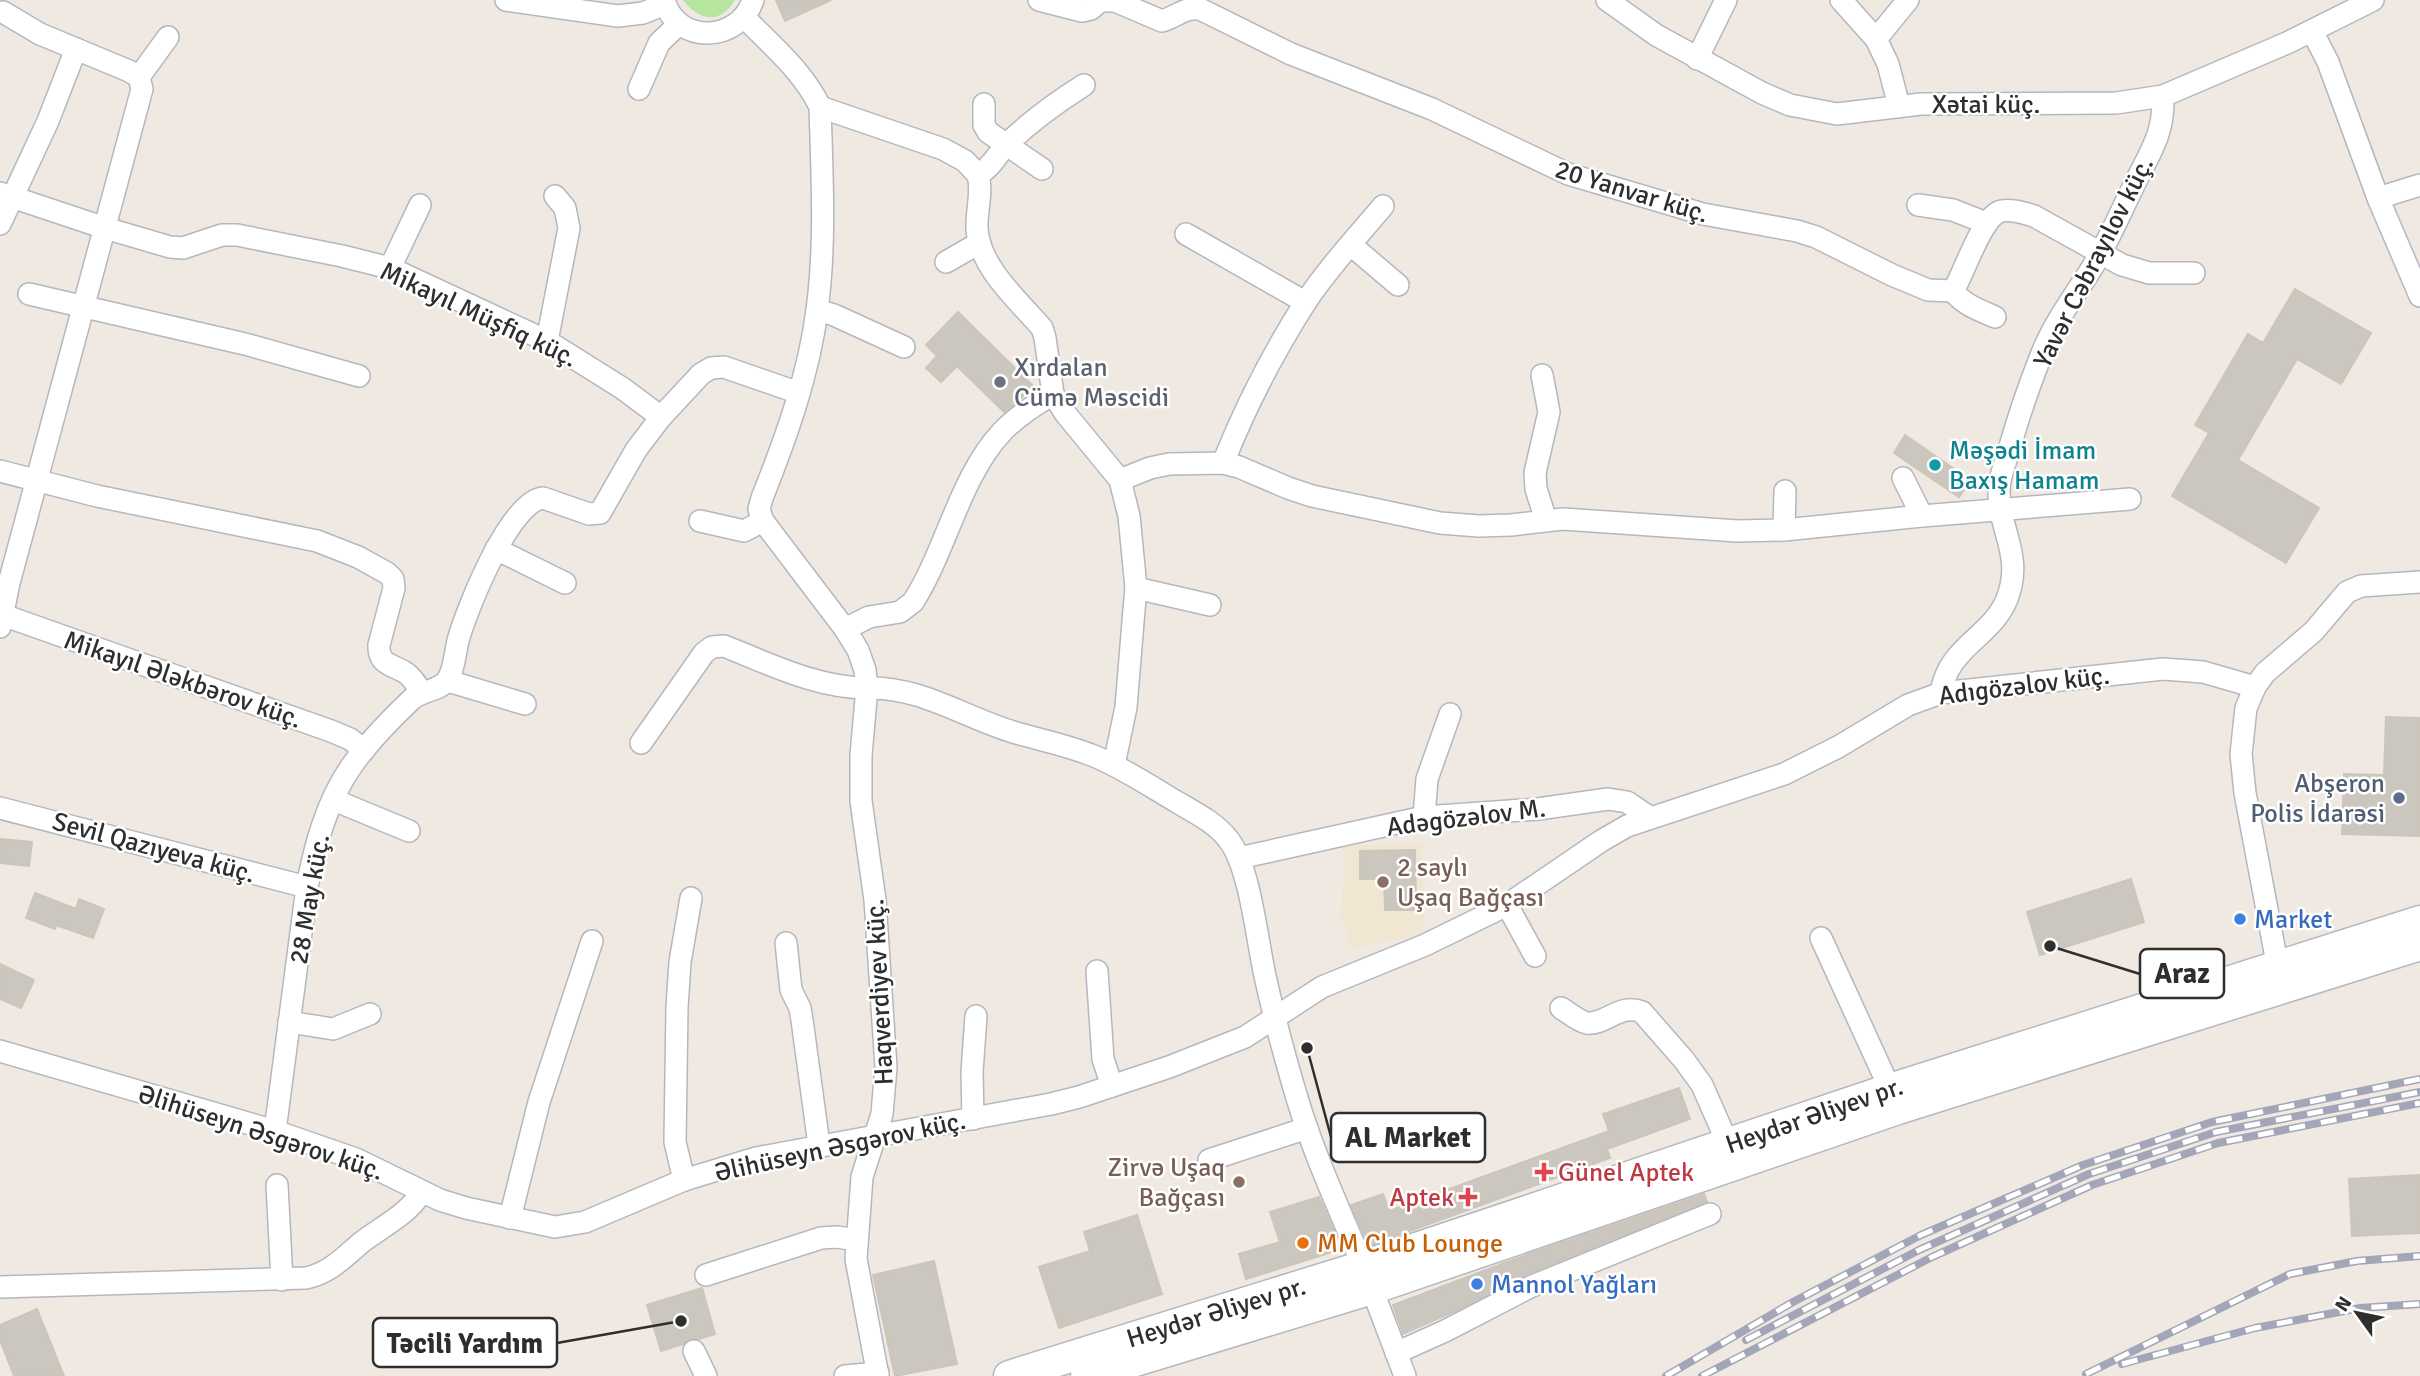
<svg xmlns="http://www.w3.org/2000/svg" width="2420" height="1376" viewBox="0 0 2420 1376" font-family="Signika,sans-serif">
	<rect width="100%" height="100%" fill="#efe9e1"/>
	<path fill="#f0e6d1" d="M1422 844 1425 933 1352 949 1341 918 1345 846Z"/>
	<path fill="#b6e59e" d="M683 0H735C720 25 699 21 683 0Z"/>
	<g fill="#cbc7bf" stroke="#cbc5ba" stroke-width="2">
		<path d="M776 0H831L785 21Z"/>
		<path d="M2295 289 2371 333 2341 384 2297 359 2238 460 2319 508 2286 563 2172 496 2209 433 2195 425 2248 334 2263 343Z"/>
		<path d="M958 312 1034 387 1004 412 957 366 941 382 926 368 937 356 926 345Z"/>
		<path d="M1905 435 1970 480 1959 497 1894 453Z"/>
		<path d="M2386 717 2420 718V836L2342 834 2344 774 2384 775Z"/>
		<path d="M1 839 32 842 29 866 0 863Z"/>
		<path d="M1415 850 1416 910H1385L1384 879H1360V851Z"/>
		<path d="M2131 879 2144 922 2040 955 2027 912Z"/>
		<path d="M35 893 76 909 79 899 104 909 93 938 56 925 55 929 26 918Z"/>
		<path d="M0 964 34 980 21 1008 0 999Z"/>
		<path d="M1679 1088 1690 1119 1607 1149 1610 1158 1369 1246 1351 1205 1383 1194 1389 1211 1609 1131 1603 1114Z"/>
		<path d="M2420 1175V1233L2352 1236 2349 1179Z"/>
		<path d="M1704 1194 1707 1202 1525 1275 1455 1311 1403 1334 1393 1305 1515 1259Z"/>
		<path d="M1319 1197 1342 1249 1246 1279 1239 1254 1280 1242 1270 1212Z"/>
		<path d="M1137 1215 1162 1294 1059 1328 1039 1267 1090 1251 1084 1232Z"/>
		<path d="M934 1261 957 1364 895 1376 873 1275Z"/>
		<path d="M702 1288 715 1334 699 1339H689L683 1344 661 1351 647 1305Z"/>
		<path d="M37 1309 64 1376H14L0 1340V1325Z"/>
	</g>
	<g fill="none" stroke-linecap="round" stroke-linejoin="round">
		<g stroke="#b4b7c1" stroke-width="24">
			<g id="minor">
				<path d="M506 0 618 16 643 13 665 4"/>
				<path d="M664 0C677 45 739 43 753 0"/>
				<path d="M1039 0 1082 11 1091 9 1100 1H1115L1162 21C1176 17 1184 7 1200 9L1291 54 1432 109 1568 174 1703 214 1797 231 1816 237 1892 275 1928 290 1953 291C1965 272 1981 217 2001 211 2012 209 2024 213 2034 216L2122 265 2149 273H2194"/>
				<path d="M1607 0 1656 35 1762 93 1790 105 1837 114 1921 104 2116 103 2163 96 2287 43 2373 0"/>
				<path d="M1841 0 1876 39 1888 64 1899 106"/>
				<path d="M744 17C771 45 804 72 820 107 822 175 826 243 817 310 809 374 786 438 762 498L759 509 763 521 845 629 858 650 865 670 867 688C919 686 964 717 1013 732 1040 740 1067 745 1094 756 1123 768 1150 786 1177 802 1194 812 1216 823 1228 839 1250 866 1257 940 1265 976 1274 1017 1285 1058 1297 1098 1314 1155 1340 1211 1363 1266"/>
				<path d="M2312 31 2328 62 2378 198 2420 296"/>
				<path d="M1876 39 1908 0"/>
				<path d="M1697 59 1726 0"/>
				<path d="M139 77 168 37"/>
				<path d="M1084 85C1057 102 1032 120 1008 143 997 154 992 167 978 175 983 193 976 210 977 229 980 268 1018 300 1042 328L1045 338 1053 394 1065 413 1120 480 1129 516 1136 588 1134 610 1126 707 1114 765"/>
				<path d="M639 89 659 43 679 24"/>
				<path d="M984 104V125L988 132 1042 169"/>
				<path d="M820 107 943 149 965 161 978 175"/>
				<path d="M0 193 105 228 170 247 183 248 222 235H237L342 256 390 268 547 341 622 388 661 417"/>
				<path d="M2378 198 2420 185"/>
				<path d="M1918 205 1953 210 1986 223"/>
				<path d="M0 224 48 121 76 49"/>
				<path d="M1186 234 1305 302"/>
				<path d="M1351 245 1398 285"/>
				<path d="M946 262 979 243"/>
				<path d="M390 268 420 205"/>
				<path d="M1953 291C1964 305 1979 310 1995 317"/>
				<path d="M29 294 245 344 359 376"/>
				<path d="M817 310 834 315 904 347"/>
				<path d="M547 341 569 228 565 208 555 196"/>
				<path d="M1542 375 1549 412 1535 473 1536 489 1546 520"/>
				<path d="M1223 463C1245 408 1273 353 1305 303 1327 269 1357 237 1383 206"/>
				<path d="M0 471 97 496 317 541 358 557 387 573 393 579 394 588 379 645C378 665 392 664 406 673 413 678 417 685 421 692"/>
				<path d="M1903 478 1922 516"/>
				<path d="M1120 480 1150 468 1169 464 1223 463 1239 467 1288 488 1312 496 1440 523 1479 526 1511 525 1563 519 1738 531 1784 530 1922 516 2130 499"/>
				<path d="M700 521 744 531 763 521"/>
				<path d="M1784 530 1785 491"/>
				<path d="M496 549 565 583"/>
				<path d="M1136 588 1210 605"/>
				<path d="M0 614 331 731 350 739 364 750"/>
				<path d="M0 627 9 583 142 89 139 77 129 71 40 34 3 12"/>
				<path d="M845 629 869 617 900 612 913 602C946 551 960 476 1002 432 1017 416 1035 405 1053 394"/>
				<path d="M448 681 525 704"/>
				<path d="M1941 693C1948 646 1991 638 2007 599 2024 555 1998 530 1999 490 1999 478 2004 466 2008 454 2017 420 2029 386 2042 353 2054 323 2073 298 2090 271 2108 243 2121 211 2136 181 2152 149 2164 133 2163 96"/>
				<path d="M641 743 704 653 712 647 724 646C770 664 817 688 867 688L861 755V801L875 900 886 1067 882 1114 862 1177 856 1259 878 1376"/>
				<path d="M334 800 409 831"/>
				<path d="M0 808 307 887"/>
				<path d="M1424 817 1427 779 1450 714"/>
				<path d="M1239 858 1424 817 1538 809 1608 799 1627 802 1649 817"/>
				<path d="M1507 905 1535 956"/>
				<path d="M1821 938 1890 1089"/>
				<path d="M786 943 791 990 800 1008 802 1020 819 1145"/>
				<path d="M2278 968 2245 793 2241 754 2246 708 2255 687 2265 673 2314 631 2347 592 2361 586 2420 582"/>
				<path d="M1097 971 1103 1059 1112 1086"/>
				<path d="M1561 1008C1569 1013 1578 1021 1587 1023 1606 1025 1619 1003 1642 1012L1684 1060 1702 1085 1728 1144"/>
				<path d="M289 1022 333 1029 370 1014"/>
				<path d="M0 1051 275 1131 356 1159 440 1200 466 1208 555 1227 585 1222 684 1180 756 1158 1051 1104 1079 1097 1169 1067 1245 1037 1322 987 1425 945 1507 905 1601 841 1627 826 1784 774 1838 747 1908 705 1941 693 2163 669 2203 672 2255 687"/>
				<path d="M973 1119 972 1072 976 1016"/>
				<path d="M275 1131 307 887C315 845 327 800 353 764 370 740 391 719 412 699 423 690 442 690 448 679 455 668 455 650 459 637 468 607 510 501 543 498L589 514 600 513 636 450 661 417 701 374 711 368 724 367 799 393"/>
				<path d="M1209 1160 1307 1128"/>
				<path d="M684 1180 675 1142 677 1007 680 962 691 898"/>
				<path d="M277 1185 282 1280"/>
				<path d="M510 1218 539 1102 592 941"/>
				<path d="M706 1275 821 1238 837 1237 857 1240"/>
				<path d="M0 1287 306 1278C330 1273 344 1257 362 1242 384 1225 406 1216 422 1192"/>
				<path d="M1372 1289 1405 1376"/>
				<path d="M694 1351 706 1376"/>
				<path d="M1396 1353 1445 1331 1530 1287 1710 1214"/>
				<path d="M845 1376 878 1373"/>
			</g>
		</g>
		<g stroke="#b4b7c1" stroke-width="33">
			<g id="secondary">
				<path d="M1009 1376 1363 1266 1890 1089 2420 921"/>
				<path d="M1086 1376 1372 1289 1898 1109 2420 945"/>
			</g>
		</g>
		<use href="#minor" stroke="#fff" stroke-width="21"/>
		<use href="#secondary" stroke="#fff" stroke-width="30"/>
		<g stroke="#a3a6b8" stroke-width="8">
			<g id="rail">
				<path d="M1746 1340 1919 1250 2089 1174 2216 1132 2420 1092"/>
				<path d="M2122 1364 2255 1328 2360 1308 2420 1304"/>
				<path d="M2086 1374 2290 1274 2357 1261 2420 1256"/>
				<path d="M1666 1376 1793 1302 1921 1235 2083 1165 2212 1122 2420 1079"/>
				<path d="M1702 1376 1932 1257 2092 1185 2218 1143 2420 1103"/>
			</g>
		</g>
		<use href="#rail" stroke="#fff" stroke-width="5" stroke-dasharray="16" stroke-linecap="butt"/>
	</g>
	<circle fill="#6b7280" stroke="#fff" stroke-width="2.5" cx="1000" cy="382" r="7"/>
	<circle fill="#0f9aa8" stroke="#fff" stroke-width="2.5" cx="1935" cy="465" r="7"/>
	<circle fill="#5c6f8a" stroke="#fff" stroke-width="2.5" cx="2399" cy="798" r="7"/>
	<g fill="#8d6e63" stroke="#fff" stroke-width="2.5">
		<circle cx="1383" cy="882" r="7"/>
		<circle cx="1239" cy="1182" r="7"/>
	</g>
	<g fill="#3f7fe0" stroke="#fff" stroke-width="2.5">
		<circle cx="2240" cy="919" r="7"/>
		<circle cx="1477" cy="1284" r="7"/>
	</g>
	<g fill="#e0444e" stroke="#fff" stroke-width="2.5">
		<path d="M1540.5 1161.5h7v7h7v7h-7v7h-7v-7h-7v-7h7z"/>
		<path d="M1464.5 1186.5h7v7h7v7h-7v7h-7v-7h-7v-7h7z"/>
	</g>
	<circle fill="#e8710a" stroke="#fff" stroke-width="2.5" cx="1303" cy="1243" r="7"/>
	<g text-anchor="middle" stroke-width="5" stroke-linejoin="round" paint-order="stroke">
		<g font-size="26" fill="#2e2e2e" stroke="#fff">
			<text x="1986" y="113">Xətai küç.</text>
			<text transform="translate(1632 191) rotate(17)" y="9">20 Yanvar küç.</text>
			<text transform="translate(2093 262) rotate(-63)" y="9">Yavər Cəbrayılov küç.</text>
			<text transform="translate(479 314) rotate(25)" y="9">Mikayıl Müşfiq küç.</text>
			<text transform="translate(183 679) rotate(19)" y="9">Mikayıl Ələkbərov küç.</text>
			<text transform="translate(2024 685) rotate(-7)" y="9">Adıgözəlov küç.</text>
			<text transform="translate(1466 817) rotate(-7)" y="9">Adəgözəlov M.</text>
			<text transform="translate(154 847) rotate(15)" y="9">Sevil Qazıyeva küç.</text>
			<text transform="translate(309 899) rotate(-80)" y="9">28 May küç.</text>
			<text transform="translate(879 992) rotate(-93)" y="9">Haqverdiyev küç.</text>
			<text transform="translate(1814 1115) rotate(-19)" y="9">Heydər Əliyev pr.</text>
			<text transform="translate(261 1132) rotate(18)" y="9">Əlihüseyn Əsgərov küç.</text>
			<text transform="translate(840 1146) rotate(-12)" y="9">Əlihüseyn Əsgərov küç.</text>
			<text transform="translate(1216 1312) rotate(-17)" y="9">Heydər Əliyev pr.</text>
		</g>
		<g font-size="26" fill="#5b616d" stroke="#fff" text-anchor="start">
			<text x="1014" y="376">Xırdalan<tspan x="1014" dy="30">Cümə Məscidi</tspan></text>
		</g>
		<g font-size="26" fill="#0d838f" stroke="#fff" text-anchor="start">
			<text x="1949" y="459">Məşədi İmam<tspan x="1949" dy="30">Baxış Hamam</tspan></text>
		</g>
		<g font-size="26" fill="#4e5e75" stroke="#fff" text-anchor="end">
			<text x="2385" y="792">Abşeron<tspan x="2385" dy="30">Polis İdarəsi</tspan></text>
		</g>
		<g font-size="26" fill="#785e54" stroke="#fff" text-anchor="start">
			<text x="1397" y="876">2 saylı<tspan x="1397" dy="30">Uşaq Bağçası</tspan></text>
			<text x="1225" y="1176" text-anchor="end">Zirvə Uşaq<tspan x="1225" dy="30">Bağçası</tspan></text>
		</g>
		<g font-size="26" fill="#366cbe" stroke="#fff" text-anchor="start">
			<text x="2254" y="928">Market</text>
			<text x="1491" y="1293">Mannol Yağları</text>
		</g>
		<g font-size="26" fill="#be3a42" stroke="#fff" text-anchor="start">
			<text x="1558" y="1181">Günel Aptek</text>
			<text x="1454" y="1206" text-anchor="end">Aptek</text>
		</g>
		<g font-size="26" fill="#c56008" stroke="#fff" text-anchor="start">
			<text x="1317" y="1252">MM Club Lounge</text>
		</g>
	</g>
	<path fill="none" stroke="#2e2e2e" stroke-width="2.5" d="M2050 946L2140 974M1307 1048L1331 1137M681 1321L557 1343"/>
	<g fill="#2e2e2e" stroke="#fff" stroke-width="2.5">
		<circle cx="2050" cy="946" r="7"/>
		<circle cx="1307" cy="1048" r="7"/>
		<circle cx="681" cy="1321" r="7"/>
	</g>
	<g fill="#fff" stroke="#2e2e2e" stroke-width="2.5">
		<rect x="2140" y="949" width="84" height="49" rx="7"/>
		<rect x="1331" y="1113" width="154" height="49" rx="7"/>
		<rect x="373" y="1318" width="184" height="49" rx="7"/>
	</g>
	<g font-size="28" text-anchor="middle" font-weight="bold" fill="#2e2e2e">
		<text x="2182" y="983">Araz</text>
		<text x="1408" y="1147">AL Market</text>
		<text x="465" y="1353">Təcili Yardım</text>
	</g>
	<g transform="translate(2357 1313) rotate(303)" stroke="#ffffff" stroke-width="5" paint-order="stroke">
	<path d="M0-5L12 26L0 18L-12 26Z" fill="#2e2e2e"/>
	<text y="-10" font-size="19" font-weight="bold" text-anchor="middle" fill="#2e2e2e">N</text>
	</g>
</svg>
